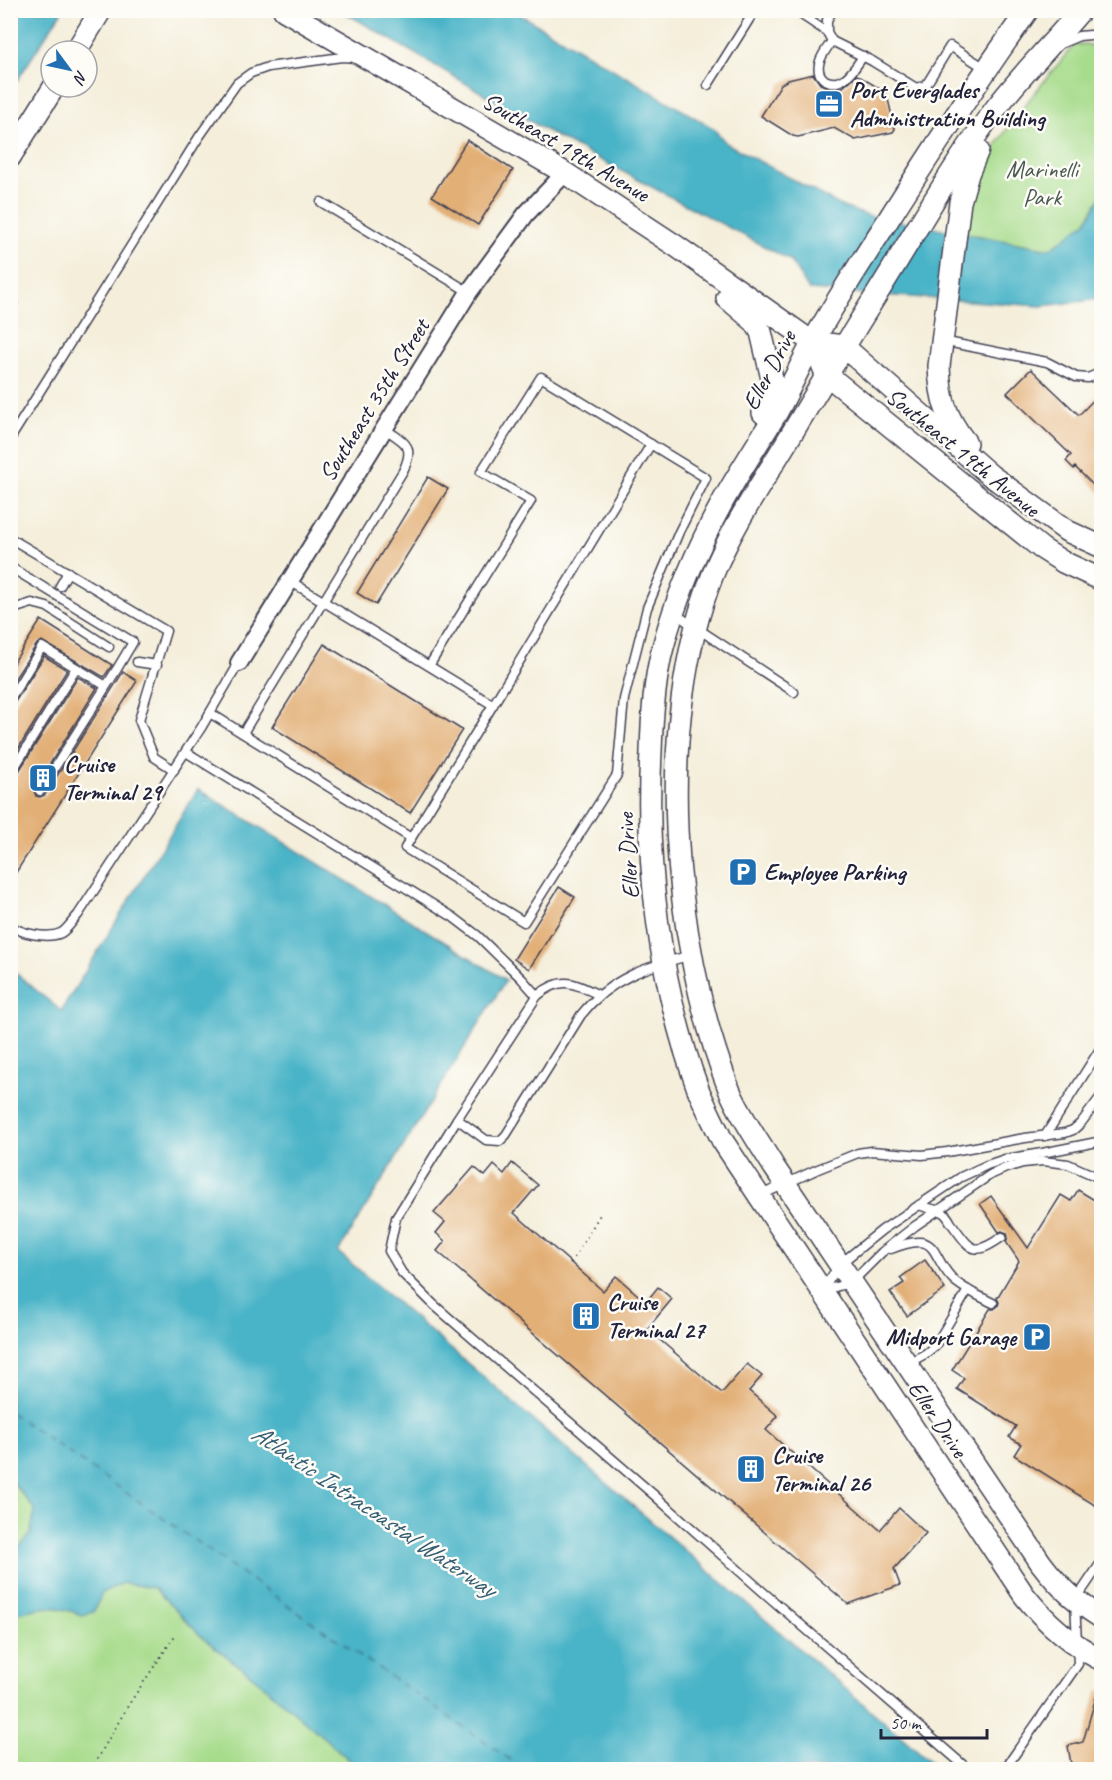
<svg xmlns="http://www.w3.org/2000/svg" width="1112" height="1780" viewBox="0 0 1112 1780" font-family="Caveat,sans-serif">
	<rect width="100%" height="100%" fill="#fdfcf7"/>
	<filter id="ink" filterUnits="userSpaceOnUse"><feTurbulence type="fractalNoise" baseFrequency=".0167" numOctaves="2"/><feDisplacementMap in="SourceGraphic" scale="12" xChannelSelector="R" yChannelSelector="G"/><feConvolveMatrix kernelMatrix="1 2 1 2 8 2 1 2 1" color-interpolation-filters="sRGB"/></filter>
	<filter id="wash" filterUnits="userSpaceOnUse"><feTurbulence type="fractalNoise" baseFrequency=".008" numOctaves="4" result="noise"/><feDisplacementMap in="SourceGraphic" scale="24" xChannelSelector="R" yChannelSelector="G"/><feGaussianBlur stdDeviation="1.35" result="paint"/><feColorMatrix in="noise" values="0 0 0 0 0 0 0 0 0 0 0 0 0 0 0 0 0 1.4 0 .05"/><feComposite in="paint" operator="in"/></filter>
	<g filter="url(#wash)">
		<rect width="100%" height="100%" fill="#f4eeda"/>
		<g fill="#a7dc8c" stroke="#647f64" stroke-width="1.5">
			<path d="M1085 44 1101 47V197L1086 222 1050 249 965 233C969 212 972 190 982 170 1004 127 1042 84 1073 46Z"/>
			<path d="M10 1479 35 1510 93 1611 103 1592 123 1583 154 1588 203 1638 256 1679 360 1769H11Z"/>
		</g>
		<g fill="#4ab4c7" stroke="#366b81" stroke-width="1.5">
			<path d="M11 10 62 11 11 90 10 11Z"/>
			<path d="M342 11H514L713 128 726 143 843 207 869 216 1050 249 1086 222 1101 197V299L1041 306 809 290 790 260 559 138Z"/>
			<path d="M198 789 506 980 338 1252 939 1769H360L256 1679 203 1638 154 1588 123 1583 103 1592 93 1612 82 1615C53 1603 40 1607 11 1615V1556L30 1535 35 1510 10 1479 11 969 61 1011Z"/>
		</g>
		<g fill="none" stroke-linecap="round" stroke-linejoin="round">
			<path stroke="#325c73" stroke-width="1.5" stroke-dasharray="8 6" stroke-linecap="butt" d="M10 1412 525 1770"/>
		</g>
		<g id="blocks">
			<g fill="#e2af76">
				<path d="M813 74 820 84 829 88 843 87 857 75 884 91 887 95 895 129 893 132 855 140 834 128 798 137 793 136 761 116 781 84 788 80Z"/>
				<path d="M467 140 513 170 478 225 432 196Z"/>
				<path d="M1031 369 1079 415 1101 392V493L1075 467 1074 469 1066 461 1071 455 1007 393Z"/>
				<path d="M428 477 448 489 376 605 357 593Z"/>
				<path d="M41 620 112 665 104 677 42 641 37 644 10 686V668Z"/>
				<path d="M324 644 462 730 410 813 272 727Z"/>
				<path d="M44 656 67 670 10 762V705L15 702Z"/>
				<path d="M123 672 137 681 10 882V779L16 776 78 677 97 688 35 788 34 791 36 796 40 797 45 795Z"/>
				<path d="M559 887 575 897 529 969 514 959Z"/>
				<path d="M512 1163 538 1185 514 1213 603 1291 616 1276 646 1302 658 1287 672 1299 647 1329 722 1393 747 1364 762 1376 749 1391 778 1416 766 1430 880 1530 899 1508 926 1533 894 1569 900 1585 848 1604 437 1251 445 1241 436 1233 445 1222 434 1213 474 1167 485 1176 494 1165 504 1174Z"/>
				<path d="M1078 1190 1101 1204V1509L1014 1455 1021 1444 1009 1437 1016 1426 957 1389 964 1378 952 1370 990 1309H994L998 1306 999 1302 997 1298 1019 1261 1006 1242 1008 1237 1007 1233 1002 1231 999 1232 980 1204 991 1196 1028 1248 1061 1195 1071 1201Z"/>
				<path d="M925 1260 945 1289 907 1316 890 1292 904 1283 900 1278Z"/>
				<path d="M1098 1690 1101 1691V1770H1072L1068 1746 1083 1742Z"/>
			</g>
		</g>
	</g>
	<g filter="url(#ink)">
		<use href="#blocks" fill-opacity="0" stroke="#424153" stroke-width="1.5"/>
		<g fill="none" stroke-linecap="round" stroke-linejoin="round">
			<g stroke="#424153" stroke-width="11">
				<g id="service">
					<path d="M833 10 827 20V32L832 41 872 61 916 88 924 86 928 82 950 46 985 68"/>
					<path d="M797 12 827 32"/>
					<path d="M832 41C825 51 810 69 825 80 829 82 835 83 840 81 849 78 858 64 863 56"/>
					<path d="M1060 44 1079 36 1102 34"/>
					<path d="M708 85 755 10"/>
					<path d="M321 202 469 292"/>
					<path d="M10 308 13 304"/>
					<path d="M942 341 1047 362 1076 377 1088 378 1102 372"/>
					<path d="M10 439 199 137 237 83 251 73 268 67 342 57 356 58"/>
					<path d="M10 538 166 631 139 720 154 757 174 770"/>
					<path d="M290 581 493 705 405 848 524 922 617 775 624 699 647 608 679 532 706 478 541 377 481 472 531 501 429 666"/>
					<path d="M60 586 68 572"/>
					<path d="M10 610 32 603 47 607 109 647"/>
					<path d="M674 613 794 692"/>
					<path d="M137 662 157 665"/>
					<path d="M10 699 42 647 106 686"/>
					<path d="M493 705 651 444"/>
					<path d="M210 713 411 838"/>
					<path d="M243 733 403 471C416 445 404 442 385 429"/>
					<path d="M186 752 453 917 478 936 522 979 537 996"/>
					<path d="M11 773 76 668"/>
					<path d="M40 791 117 669"/>
					<path d="M10 925C21 934 48 939 61 933 67 930 73 920 78 915L201 728 239 663"/>
					<path d="M692 955C648 966 610 978 581 1015L506 1135 500 1141 486 1140 457 1119 396 1218 389 1251 402 1273 434 1305 654 1495 762 1591 969 1770"/>
					<path d="M457 1119 537 996C561 976 572 982 599 995"/>
					<path d="M1045 1136 1102 1046"/>
					<path d="M759 1196 818 1169 858 1153 871 1151 922 1155 947 1152 1025 1138 1065 1133 1073 1130 1081 1123 1102 1095"/>
					<path d="M919 1205C926 1208 935 1209 942 1212 946 1214 949 1219 951 1223 971 1249 972 1258 1002 1237"/>
					<path d="M891 1249C943 1228 928 1258 956 1282 967 1291 981 1297 993 1303"/>
					<path d="M822 1291 840 1264 882 1230 961 1177 987 1165 1005 1159 1042 1153 1102 1141"/>
					<path d="M822 1291 852 1282 882 1252 915 1226 990 1175 1006 1168 1023 1163 1043 1161 1068 1164 1102 1179"/>
					<path d="M907 1364 925 1354 935 1346 968 1290"/>
					<path d="M1004 1770 1078 1664 1075 1601 1102 1561"/>
				</g>
			</g>
			<g stroke="#424153" stroke-width="20">
				<path id="minor" d="M239 663 469 292 526 214 565 173"/>
			</g>
			<g stroke="#424153" stroke-width="24">
				<g id="tertiary">
					<path d="M284 10 565 173 676 246 812 342 843 346 990 475 1067 531 1102 547"/>
					<path d="M1028 10C977 82 929 155 883 228 859 265 835 302 814 340 801 363 790 389 777 412 759 442 739 472 722 503 699 545 675 600 663 647 654 680 652 717 651 752 645 864 659 983 698 1089 705 1106 714 1123 722 1140L1024 1595C1046 1623 1070 1644 1102 1660"/>
					<path d="M1081 10C1053 43 1022 74 996 108 949 170 912 239 870 305 841 351 814 397 786 443 760 486 732 527 713 574 654 723 671 940 729 1089 740 1116 759 1142 774 1167L1041 1563C1060 1588 1075 1601 1102 1618"/>
					<path d="M76 51 101 10"/>
					<path d="M10 157 54 87"/>
					<path d="M727 298 755 322 761 332 773 383V398L763 413"/>
					<path d="M821 362 826 374 1041 548 1063 562 1102 580"/>
					<path d="M966 443C946 417 940 399 939 366L960 202 968 174 978 150"/>
				</g>
			</g>
			<g stroke="#424153" stroke-width="2" stroke-dasharray="1.5 4.5" stroke-linecap="butt">
				<path d="M571 1263 601 1213"/>
				<path d="M91 1770 129 1704 176 1634"/>
			</g>
			<use href="#service" stroke="#fff" stroke-width="8"/>
			<use href="#minor" stroke="#fff" stroke-width="16"/>
			<use href="#tertiary" stroke="#fff" stroke-width="21"/>
			<g stroke="#424153" stroke-width="11" stroke-linecap="butt">
				<path id="service-bridge" d="M10 567 133 642 117 669"/>
			</g>
			<use href="#service-bridge" stroke="#fff" stroke-width="8"/>
		</g>
	</g>
	<defs>
		<g id="office-square" transform="scale(1.5)"><rect x="-9" y="-9" width="18" height="18" rx="4" fill="#1f6fb2" stroke="#fdfcf7"/><path d="M-6-3h4V-5.5h4V-3h4V5H-6ZM-1-4.5V-3h2v-1.5ZM-6 0V1H6V0Z" fill="#fff"/></g>
		<g id="building-square" transform="scale(1.5)"><rect x="-9" y="-9" width="18" height="18" rx="4" fill="#1f6fb2" stroke="#fdfcf7"/><path d="M-4-6H4V6H1V3H-1V6H-4ZM-2.5-4.3h1.7v1.8h-1.7ZM.8-4.3h1.7v1.8H.8ZM-2.5-1h1.7V.8h-1.7ZM.8-1h1.7V.8H.8Z" fill="#fff"/></g>
		<g id="parking-square" transform="scale(1.5)"><rect x="-9" y="-9" width="18" height="18" rx="4" fill="#1f6fb2" stroke="#fdfcf7"/><path d="M-3.5-5.5H1a3.5 3.5 0 0 1 0 7H-1V5.5H-3.5ZM-1-3.4V-.6H.8a1.4 1.4 0 0 0 0-2.8Z" fill="#fff"/></g>
	</defs>
	<g fill-rule="evenodd">
		<use href="#office-square" x="829" y="104"/>
		<use href="#building-square" x="43" y="778"/>
		<use href="#parking-square" x="743" y="872"/>
		<use href="#building-square" x="586" y="1316"/>
		<use href="#parking-square" x="1037" y="1337"/>
		<use href="#building-square" x="751" y="1469"/>
	</g>
	<g text-anchor="middle" stroke-width="5" stroke-linejoin="round" paint-order="stroke">
		<g font-size="24" font-weight="bold" fill="#22223b" stroke="#fdfcf7" text-anchor="start">
			<text x="850" y="98">Port Everglades<tspan x="850" dy="28">Administration Building</tspan></text>
			<text x="64" y="772">Cruise<tspan x="64" dy="28">Terminal 29</tspan></text>
			<text x="764" y="880">Employee Parking</text>
			<text x="607" y="1310">Cruise<tspan x="607" dy="28">Terminal 27</tspan></text>
			<text x="1016" y="1345" text-anchor="end">Midport Garage</text>
			<text x="772" y="1463">Cruise<tspan x="772" dy="28">Terminal 26</tspan></text>
		</g>
		<g font-size="24" fill="#22223b" stroke="#fdfcf7">
			<text transform="translate(566 147) rotate(31)" y="8">Southeast 19th Avenue</text>
			<text transform="translate(769 370) rotate(-62)" y="8">Eller Drive</text>
			<text transform="translate(374 400) rotate(-58)" y="8">Southeast 35th Street</text>
			<text transform="translate(963 452) rotate(39)" y="8">Southeast 19th Avenue</text>
			<text transform="translate(628 856) rotate(-94)" y="8">Eller Drive</text>
			<text transform="translate(938 1419) rotate(56)" y="8">Eller Drive</text>
		</g>
		<g font-size="24" fill="#4a5a53" stroke="#fdfcf7">
			<text x="1042" y="177">Marinelli<tspan x="1042" dy="28">Park</tspan></text>
		</g>
		<g font-size="26" font-style="italic" fill="#325c73" stroke="#fdfcf7">
			<text transform="translate(374 1510) rotate(34)" y="9">Atlantic Intracoastal Waterway</text>
		</g>
	</g>
	<rect width="1112" height="1780" fill="none" stroke="#fdfcf7" stroke-width="36"/>
	<g transform="translate(69 69) rotate(123)"><circle r="28" fill="#fdfcf7" stroke="#a5a5ac" stroke-width="1.5"/>
	<path d="M0-4.5L10 22L0 15L-10 22Z" fill="#1f6fb2"/>
	<text y="-9" font-size="16" font-weight="bold" text-anchor="middle" fill="#22223b">N</text>
	</g>
	<path d="M881 1729v9h106v-9" fill="none" stroke="#22223b" stroke-width="3"/>
	<text x="890" y="1729" font-size="18" fill="#22223b" stroke="#fdfcf7" stroke-width="4.5" paint-order="stroke">50 m</text>
</svg>
